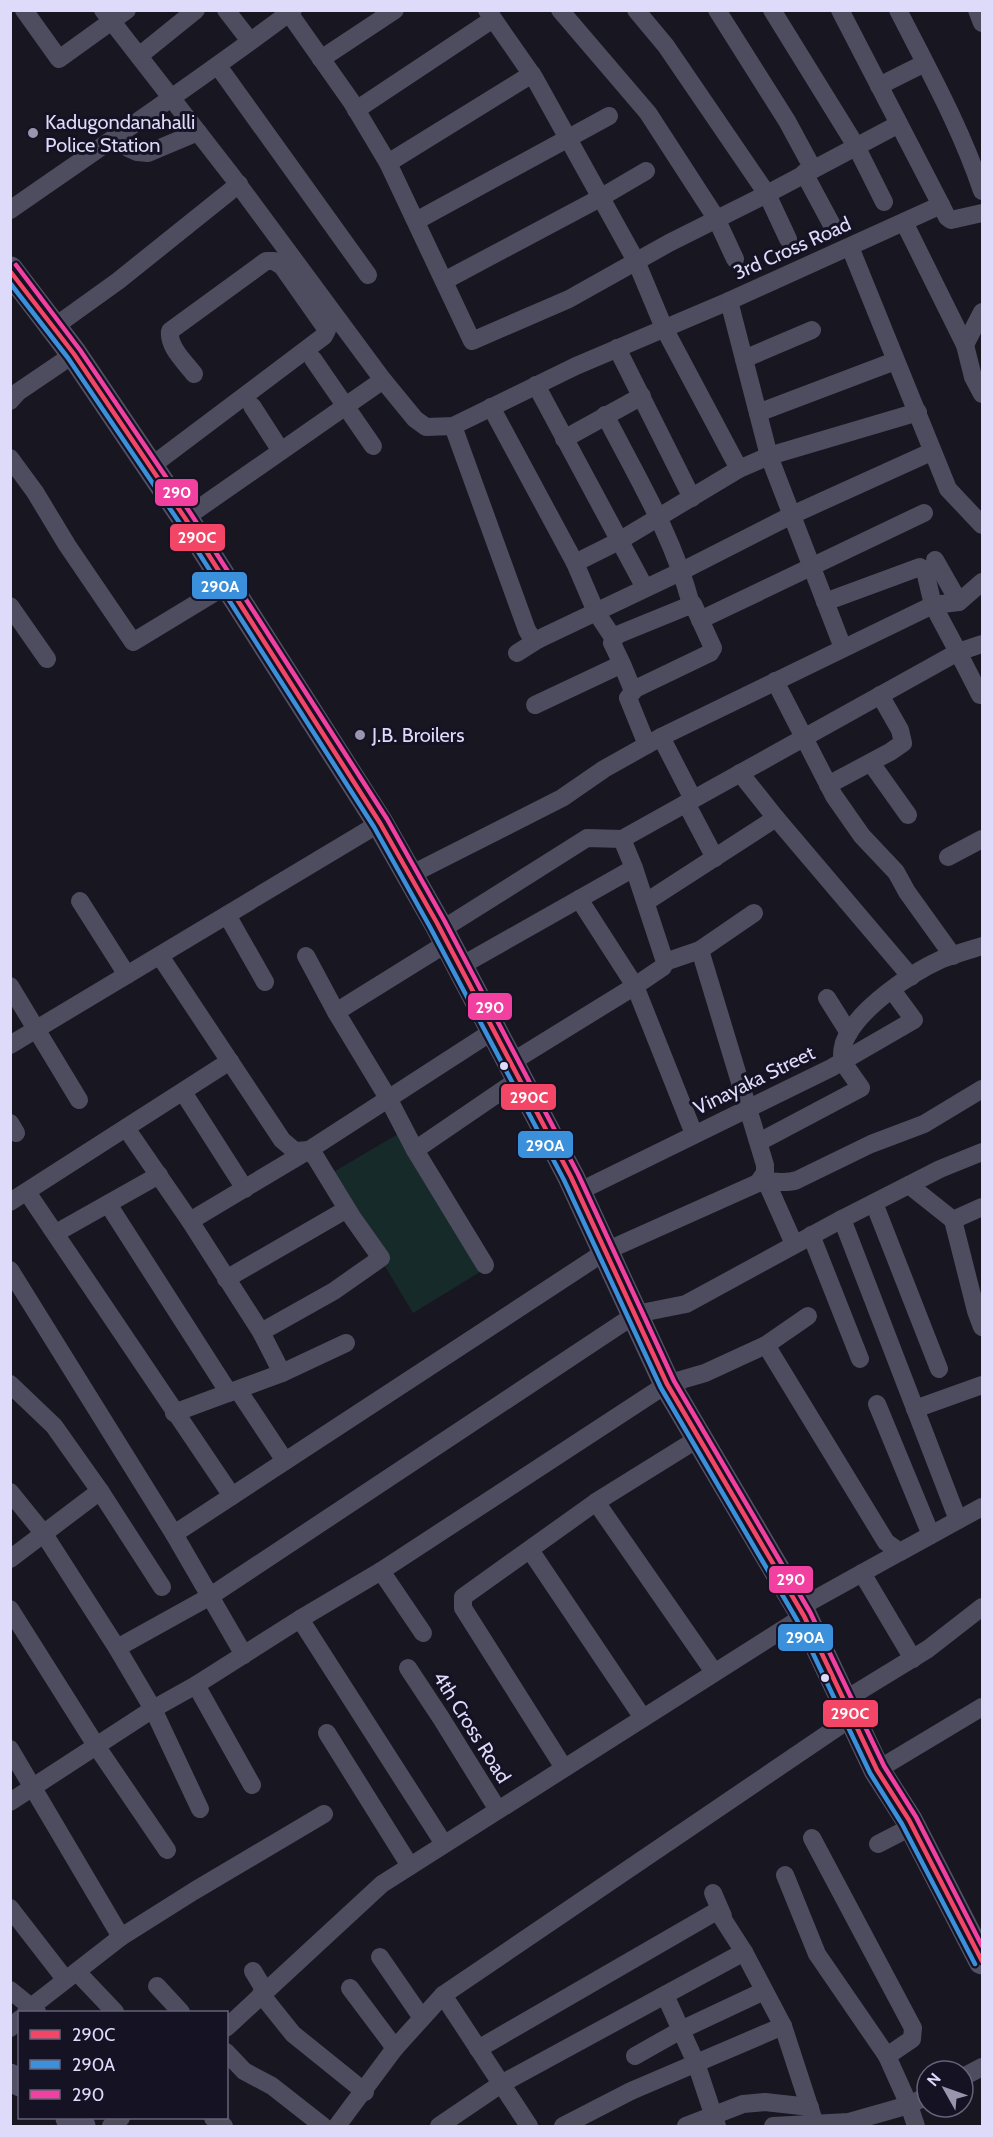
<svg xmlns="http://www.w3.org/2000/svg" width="993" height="2137" viewBox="0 0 993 2137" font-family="Cabin,sans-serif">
	<rect width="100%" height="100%" fill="#181620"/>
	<path fill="#162a2a" d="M398 1134 480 1272 413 1313 330 1174Z"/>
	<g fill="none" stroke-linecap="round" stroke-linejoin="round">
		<g stroke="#4e4c5f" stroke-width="18">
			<path d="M24 10 59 59 127 10"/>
			<path d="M103 10 232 176 383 380 415 419 426 427 453 426 576 366 729 301"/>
			<path d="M226 10 250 41"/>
			<path d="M487 10 535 79 636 261 664 328 739 469 769 456 918 412"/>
			<path d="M560 10 648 113 716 218 735 259"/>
			<path d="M636 10 666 46 767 194 788 239"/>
			<path d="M717 10 787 121 813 169"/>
			<path d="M772 10 856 146 884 202"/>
			<path d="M840 10 941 205 729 301 769 456 843 648"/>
			<path d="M898 10C928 69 961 128 982 191"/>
			<path d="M977 10 982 23"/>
			<path d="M289 13 351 101 388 163 472 341 569 299 669 243 767 194 899 124"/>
			<path d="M139 56 196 10"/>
			<path d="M321 59 395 10"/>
			<path d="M218 66 368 275"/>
			<path d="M879 86 925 63"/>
			<path d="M356 110 493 19"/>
			<path d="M128 148 137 152 148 153 198 132"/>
			<path d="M388 163 532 74"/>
			<path d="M804 173 833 227"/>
			<path d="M941 205 947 217 951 220 982 213"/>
			<path d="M10 210C105 144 201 79 293 10"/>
			<path d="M416 221 609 116"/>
			<path d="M904 222 965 345 973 377 982 394"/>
			<path d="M850 247 948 489 982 525"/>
			<path d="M444 281 600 198 646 171"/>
			<path d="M54 327 118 281 239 184"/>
			<path d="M965 345 982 312"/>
			<path d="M617 348 692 498"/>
			<path d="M313 359 373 446"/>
			<path d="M744 359 812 330"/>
			<path d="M536 385 645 588"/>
			<path d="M10 401 18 392 74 354"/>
			<path d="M252 406 281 451"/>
			<path d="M491 407 575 563 596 612 614 639"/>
			<path d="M758 413 895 361"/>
			<path d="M605 415C637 477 673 536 691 604"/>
			<path d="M453 426 527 630 533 640 539 639"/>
			<path d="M564 439 642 396"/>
			<path d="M10 458 35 492 67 545 133 642 227 585"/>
			<path d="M150 467 324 336 327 330 282 266 274 261H266L170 331C168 347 185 362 194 374"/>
			<path d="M185 518 383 380"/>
			<path d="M935 560 959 602"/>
			<path d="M575 563 619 541 739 469"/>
			<path d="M825 602 920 567 925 571 933 605 958 652 982 644"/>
			<path d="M10 606 47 659"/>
			<path d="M700 620 924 513"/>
			<path d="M517 653 539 639 682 571 792 515 931 452"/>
			<path d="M775 681 834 796 862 836 896 872 907 892 953 956"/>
			<path d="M635 689 628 698 647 745"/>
			<path d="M535 705 622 664 631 686 635 689 710 653 713 648 693 604 617 635 612 643 622 664"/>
			<path d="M871 763 908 815"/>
			<path d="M740 773 776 818 911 977"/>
			<path d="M828 785 890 752 903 743 900 730 880 695"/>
			<path d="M693 799 661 737 933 605 959 602 982 582"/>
			<path d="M686 803 715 858"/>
			<path d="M948 857 982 839"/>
			<path d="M410 875 562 798 604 769 661 737"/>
			<path d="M579 899 635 986 694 1134"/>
			<path d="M80 901 127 975"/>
			<path d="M646 902 776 818"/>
			<path d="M227 915 265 982"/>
			<path d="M441 930 587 838 622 839"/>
			<path d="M447 943 336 1012 388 1098 415 1150 485 1265"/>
			<path d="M700 950 754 913"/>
			<path d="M306 956 336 1012"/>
			<path d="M665 962 700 950 765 1165V1173L758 1183"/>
			<path d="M459 967 634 868 622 839 958 652 980 695H982"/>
			<path d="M10 986 79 1100"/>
			<path d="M827 998 849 1033"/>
			<path d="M10 1045 380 823"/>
			<path d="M842 1061C842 1053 842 1045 846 1038 861 1007 911 973 942 959 955 954 969 950 982 946"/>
			<path d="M510 1063 635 986 663 967 665 962 634 868"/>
			<path d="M183 1092 245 1189"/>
			<path d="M10 1123 16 1133"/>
			<path d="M126 1128 190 1221 261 1332 334 1291 381 1258 352 1217 316 1158 309 1150 295 1151 282 1140 160 956"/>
			<path d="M759 1142 861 1088 842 1061"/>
			<path d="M415 1150 519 1079"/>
			<path d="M766 1181 794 1244"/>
			<path d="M909 1185 953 1220 982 1207"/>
			<path d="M27 1192 232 1496"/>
			<path d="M578 1192 831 1068 914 1020 892 990"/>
			<path d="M10 1202 230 1061"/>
			<path d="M874 1203 939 1369"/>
			<path d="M108 1204 229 1393"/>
			<path d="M842 1219 958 1520"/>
			<path d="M953 1220 976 1311 982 1327"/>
			<path d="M190 1221 309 1150 493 1031"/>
			<path d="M56 1233 159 1175"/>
			<path d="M811 1235 860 1359"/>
			<path d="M10 1270 174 1534 244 1655"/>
			<path d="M226 1279 347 1209"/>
			<path d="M261 1332 282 1373"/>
			<path d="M766 1345 886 1542 900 1552 799 1608"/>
			<path d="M10 1384 54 1426 100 1491 162 1587"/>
			<path d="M238 1390 285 1461"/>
			<path d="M877 1404 931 1535"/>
			<path d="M915 1409 982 1385"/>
			<path d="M174 1413 282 1373 346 1343"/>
			<path d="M10 1492 44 1534 117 1648 153 1709 200 1809"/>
			<path d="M596 1502 714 1672"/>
			<path d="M174 1534 606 1251 758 1183C772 1179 784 1185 797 1180L871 1144 924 1124 982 1089"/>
			<path d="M530 1550 643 1718"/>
			<path d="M900 1552 982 1507"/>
			<path d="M10 1559 100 1491"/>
			<path d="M381 1571 423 1633"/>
			<path d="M862 1573 913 1659"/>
			<path d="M10 1609 97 1747 167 1850"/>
			<path d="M300 1619 444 1844"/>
			<path d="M117 1648 209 1597 636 1314 686 1304 842 1219 940 1169 982 1152"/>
			<path d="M408 1668 441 1718 498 1810"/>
			<path d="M196 1685 252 1785"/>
			<path d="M843 1701 928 1649 982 1607"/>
			<path d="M327 1733 410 1866"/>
			<path d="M10 1749 121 1937"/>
			<path d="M564 1768 463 1608V1597L596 1502 699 1438"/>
			<path d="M877 1770 982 1707"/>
			<path d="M10 1802 153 1709 196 1685 300 1619 381 1571 667 1384 705 1373 766 1345 808 1316"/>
			<path d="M812 1838 913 2028 912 2039 887 2056"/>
			<path d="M878 1844 913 1826"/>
			<path d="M785 1875 817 1954 887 2056 909 2105 916 2126"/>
			<path d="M713 1893 723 1916"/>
			<path d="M10 1908 65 1979"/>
			<path d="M380 1957 422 2018"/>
			<path d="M253 1971 265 1991"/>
			<path d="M77 1972 115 2012"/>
			<path d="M157 1986 181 2012"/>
			<path d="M350 1988 395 2048"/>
			<path d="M10 1990 31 2007 26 2012"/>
			<path d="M261 1994 293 2034 365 2092"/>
			<path d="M443 1995 529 2126"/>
			<path d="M665 1995 696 2063 717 2126"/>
			<path d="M37 2012 31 2007 121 1937 194 1891 324 1814"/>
			<path d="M10 2028 20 2019"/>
			<path d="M226 2028 382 1884 804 1616"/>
			<path d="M478 2049 715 1912 719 1913 744 1952 783 2026 815 2124"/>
			<path d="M226 2052 244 2071 272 2086 323 2126"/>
			<path d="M635 2056 681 2030 764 1991"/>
			<path d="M963 2077 982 2067"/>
			<path d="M213 2118 224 2126"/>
			<path d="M111 2126 121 2118"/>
			<path d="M337 2126 395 2048 443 1995 851 1718"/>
			<path d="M439 2126 501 2084 744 1952"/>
			<path d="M563 2126 631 2091 783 2026"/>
			<path d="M686 2126 743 2104 765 2102 810 2107"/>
			<path d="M773 2126 849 2122 909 2105 927 2096"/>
		</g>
		<g stroke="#515065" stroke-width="27">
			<path d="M10 270 74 354 185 518 380 823 437 923 571 1177 667 1384 804 1616 877 1770 909 1820 982 1961"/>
			<path d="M10 2077 20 2083"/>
			<path d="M69 2118 82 2126"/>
		</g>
		<g stroke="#151224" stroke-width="9">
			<path id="bus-1" d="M10 271 74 354 185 518 380 823 437 923 571 1177 667 1384 804 1616 877 1770 909 1820 982 1961"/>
		</g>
		<g stroke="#151224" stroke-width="9">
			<path id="bus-2" d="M10 283 68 358 179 522 374 827 430 927 564 1180 661 1388 797 1620 870 1773 902 1824 975 1964"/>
		</g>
		<g stroke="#151224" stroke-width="9">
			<path id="bus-3" d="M16 265 80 350 191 514 387 819 444 920 578 1174 674 1381 810 1612 884 1766 916 1817 982 1946"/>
		</g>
		<use href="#bus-1" stroke="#f34667" stroke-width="4.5"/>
		<use href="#bus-2" stroke="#3a90db" stroke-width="4.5"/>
		<use href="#bus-3" stroke="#f240a1" stroke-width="4.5"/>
	</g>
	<g fill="#9995ae" stroke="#151224" stroke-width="2">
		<circle cx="33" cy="133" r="6"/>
		<circle cx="360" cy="735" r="6"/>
	</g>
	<g fill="#dedafa" stroke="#151224" stroke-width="2">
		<circle cx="504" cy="1066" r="5"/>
		<circle cx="825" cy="1678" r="5"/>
	</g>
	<g text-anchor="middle" stroke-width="6" stroke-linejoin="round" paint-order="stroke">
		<g font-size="20" fill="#dedafa" stroke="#151224" text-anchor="start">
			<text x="45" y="129">Kadugondanahalli<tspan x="45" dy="23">Police Station</tspan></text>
			<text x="372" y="742">J.B. Broilers</text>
		</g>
		<g font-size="20" fill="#dedafa" stroke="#151224">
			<text transform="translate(792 248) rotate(-24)" y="7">3rd Cross Road</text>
			<text transform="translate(754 1080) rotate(-26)" y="7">Vinayaka Street</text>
			<text transform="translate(472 1727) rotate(58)" y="7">4th Cross Road</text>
		</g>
	</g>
	<g stroke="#151224" stroke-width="2">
		<rect x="154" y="478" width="45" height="29" rx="6" fill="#f240a1"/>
		<rect x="169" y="523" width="57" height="29" rx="6" fill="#f34667"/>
		<rect x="191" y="571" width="57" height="29" rx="6" fill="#3a90db"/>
		<rect x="467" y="992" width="46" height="29" rx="6" fill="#f240a1"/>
		<rect x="500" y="1083" width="57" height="28" rx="6" fill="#f34667"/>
		<rect x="517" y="1130" width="57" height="29" rx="6" fill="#3a90db"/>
		<rect x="768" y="1565" width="46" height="29" rx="6" fill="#f240a1"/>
		<rect x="777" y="1623" width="57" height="29" rx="6" fill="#3a90db"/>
		<rect x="822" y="1699" width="57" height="29" rx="6" fill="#f34667"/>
	</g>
	<g font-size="16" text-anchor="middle" font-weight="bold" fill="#fff">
		<text x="177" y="498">290</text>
		<text x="197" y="543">290C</text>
		<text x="220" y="592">290A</text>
		<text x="490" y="1013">290</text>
		<text x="529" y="1103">290C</text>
		<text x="545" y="1151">290A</text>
		<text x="791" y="1585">290</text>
		<text x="805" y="1643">290A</text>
		<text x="850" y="1719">290C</text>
	</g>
	<rect width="993" height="2137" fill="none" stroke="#dedafa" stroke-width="24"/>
	<rect x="18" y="2011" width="210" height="108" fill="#151224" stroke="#65627a" stroke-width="1.5"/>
	<rect x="30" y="2030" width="30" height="9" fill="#f34667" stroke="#65627a" stroke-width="1.5"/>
	<text x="72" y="2041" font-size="18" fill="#dedafa">290C</text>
	<rect x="30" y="2060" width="30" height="9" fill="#3a90db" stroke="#65627a" stroke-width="1.5"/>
	<text x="72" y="2071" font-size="18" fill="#dedafa">290A</text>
	<rect x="30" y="2090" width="30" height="9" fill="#f240a1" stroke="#65627a" stroke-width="1.5"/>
	<text x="72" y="2101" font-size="18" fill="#dedafa">290</text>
	<g transform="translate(945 2089) rotate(310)"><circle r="28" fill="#151224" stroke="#65627a" stroke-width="1.5"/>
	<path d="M0-4.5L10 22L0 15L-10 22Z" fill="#9995ae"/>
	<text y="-9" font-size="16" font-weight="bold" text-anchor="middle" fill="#dedafa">N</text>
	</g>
</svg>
